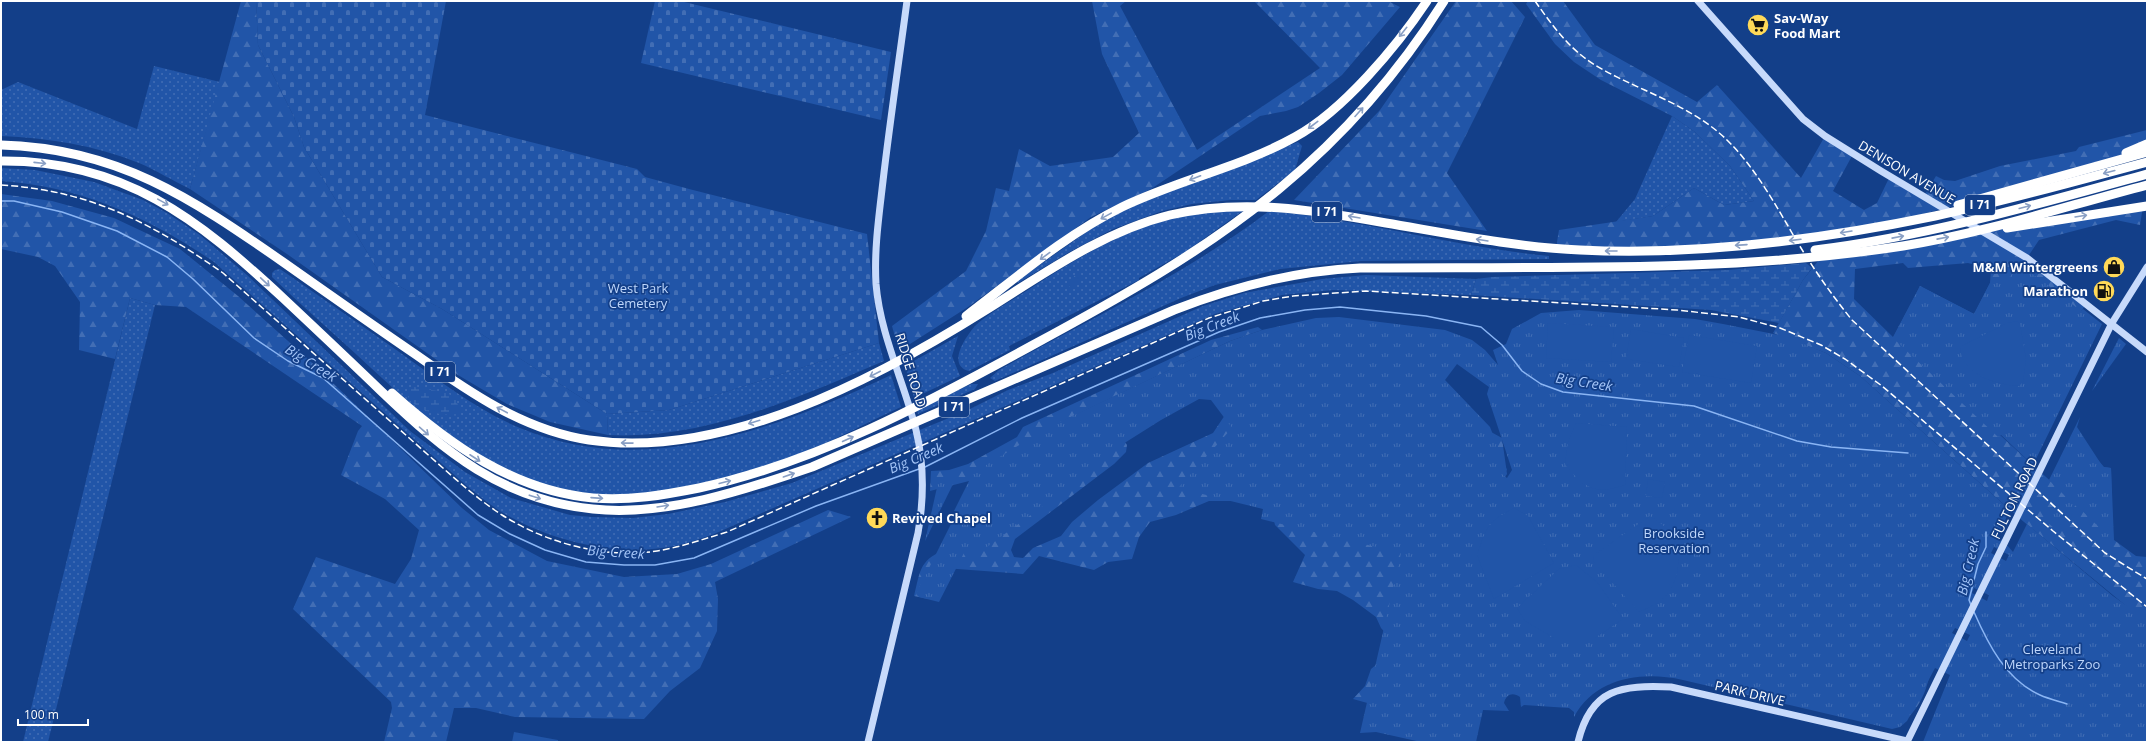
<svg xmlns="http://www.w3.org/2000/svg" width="2148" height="743" viewBox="0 0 2148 743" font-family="'Open Sans',sans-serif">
	<defs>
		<pattern id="grass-dots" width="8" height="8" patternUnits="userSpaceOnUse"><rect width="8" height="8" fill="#2155a8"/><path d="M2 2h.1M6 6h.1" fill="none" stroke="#426eb5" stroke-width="1.8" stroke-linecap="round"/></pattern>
		<pattern id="forest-firs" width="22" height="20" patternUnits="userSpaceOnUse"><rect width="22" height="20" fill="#2155a8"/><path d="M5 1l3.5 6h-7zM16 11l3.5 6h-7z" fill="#426eb5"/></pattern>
		<pattern id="wetland-marsh" width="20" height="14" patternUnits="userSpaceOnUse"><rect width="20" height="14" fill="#2155a8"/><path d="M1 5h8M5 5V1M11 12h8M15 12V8" fill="none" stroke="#426eb5"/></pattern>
		<pattern id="cemetery-stones" width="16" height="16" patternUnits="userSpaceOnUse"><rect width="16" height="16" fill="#2155a8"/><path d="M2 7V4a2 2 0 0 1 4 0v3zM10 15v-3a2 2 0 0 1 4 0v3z" fill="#426eb5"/></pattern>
		<pattern id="park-tufts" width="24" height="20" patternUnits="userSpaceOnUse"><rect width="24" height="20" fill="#2155a8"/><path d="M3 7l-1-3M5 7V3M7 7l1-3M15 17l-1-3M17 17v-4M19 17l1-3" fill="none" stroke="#426eb5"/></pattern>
	</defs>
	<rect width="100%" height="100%" fill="#133f89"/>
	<g fill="url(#grass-dots)">
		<path d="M154 66 220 82 190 189C173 181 156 170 139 163 94 145 48 138 1 136V90L18 82 137 129Z"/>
		<path d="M1672 116 1695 132 1730 166 1754 201 1724 205 1694 188 1653 216 1616 222 1635 199Z"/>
		<path d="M1298 142 1302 146 1295 170 1256 200H1231L1192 204 1162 211 1113 229 1071 251 1018 283 1017 281 1095 226 1134 205Z"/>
		<path d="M1 168 35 170 94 182 143 200 167 213 200 235 247 275 410 431 465 472 511 498 570 515 592 517 633 518 668 514 725 502 792 483 968 410 1008 390 1053 373 1203 306 1244 293 1322 279 1366 275 1476 279 1471 295 1334 290 1282 295 1215 314 714 534C703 538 691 542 679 545 622 558 556 543 505 514 492 507 480 496 468 487L214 262C150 218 80 186 1 181Z"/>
		<path d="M1244 210 1185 252 1139 278V280L1009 346 1010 350 969 371C946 365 966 336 976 325 992 311 1013 300 1031 288 1082 255 1134 223 1196 214 1212 212 1228 211 1244 210Z"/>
		<path d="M1269 211C1363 220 1454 247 1549 256V259L1361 261 1280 269 1215 285 1181 298 995 381 990 378 999 370C1091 318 1185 275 1269 211Z"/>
		<path d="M280 269C321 297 362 326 402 354 440 381 477 410 520 428 643 480 777 429 891 375L901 407C868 422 837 439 803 453 741 478 670 497 602 494 594 494 585 495 577 493 486 476 423 416 357 355 329 329 300 304 272 277V273L275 270Z"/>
		<path d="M130 298 155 305 48 742H23Z"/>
		<path d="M958 336 952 356 960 376 914 398 905 366Z"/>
		<path d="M879 343 884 361C797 398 705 440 608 435L607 414 669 410Z"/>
		<path d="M971 384H978L975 389 918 414 917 410Z"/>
	</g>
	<g fill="url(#forest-firs)" fill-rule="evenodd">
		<path d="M241 1H256L258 45 294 117 304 147 382 277 442 309 607 414 608 435 550 422 507 404 458 375 287 254 190 189Z"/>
		<path d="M1092 1H1126L1120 6 1197 150 1320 68 1254 1H1388L1400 7 1342 75 1319 93 1298 107 1286 111 1260 116 1151 189 1091 217 968 307 899 351 892 326 966 271 986 231 996 188 1009 191 1019 149 1050 166 1113 157 1139 133 1102 54Z"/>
		<path d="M1456 1H1511L1525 17 1447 173 1487 231 1294 200 1380 110Z"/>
		<path d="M1528 1H1563L1595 45 1697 102 1717 85 1801 178 1825 136 1853 154 1833 191 1864 210 1877 203 1890 176 1924 196 1936 176 1944 180 1955 181 2000 166 2076 151 2079 147 2147 130V144L2113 158 1980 199 1892 222 1725 246 1556 248 1559 230 1653 216 1694 188 1724 205 1754 201 1730 166 1695 132 1672 116 1601 80 1574 62 1555 44 1526 4Z"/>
		<path d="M1 194 52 201 114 218 180 249 238 296 307 358 462 508 489 530 547 561 624 577 677 574 711 564 828 510 851 517 715 582 718 599 717 631 700 668 670 691 644 719 515 717 476 708H454L446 742H384L392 708 391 702 293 609 316 557 395 584 411 559 419 530 385 499 341 475 358 431 362 426 186 307 155 305 130 298 115 359 79 350 80 302 55 266 38 257 1 249Z"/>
		<path d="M2143 206 2140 225 2116 220 2039 240 2027 258 2086 304 2000 435 2068 497 2098 460 2104 467 2111 468 2114 540 2136 556 2147 557V623L2018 517 1860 376 1826 353 1773 333 1803 280 1822 256ZM1903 263 1908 268 1968 263 1991 269 1990 283 1974 314 1920 286 1893 337 1854 299 1855 269Z"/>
		<path d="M1076 274 1080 276V283L1071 288 1068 285Z"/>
		<path d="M1258 327 1262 330 1230 341 1065 420 973 480 930 491 931 471 949 470 968 464 1017 437 1023 427 1211 340Z"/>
		<path d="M1447 384 1491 432 1502 438 1507 474 1491 498 1932 665C1927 688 1923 703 1906 720L1657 667 1371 704 1353 699 1365 686 1371 669 1388 655 1391 639 1381 628 1376 617 1353 600 1337 591 1318 589 1293 582 1305 555 1275 525 1272 512 1244 501H1209L1176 515 1150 522 1139 537 1132 559 1108 562 1094 570 1039 556 1023 574 944 568 928 599 914 596C920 573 919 560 943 551L1123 439 1127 445 1126 452 1114 464 1015 539 1011 550 1014 557 1023 558 1033 548 1061 536 1072 522 1098 500 1148 463 1213 433 1231 406Z"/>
	</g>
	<g fill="url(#wetland-marsh)">
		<path d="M1806 263 1812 268 1803 280 1779 323 1711 310 1471 295 1476 279 1492 277 1728 270Z"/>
		<path d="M414 387 444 392 455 397 460 411 457 416C438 413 417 414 407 395L408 391Z"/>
	</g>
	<g fill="url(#cemetery-stones)">
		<path d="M256 1H446L425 115 637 169 645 177 689 189 867 234 879 343 669 410 607 414 442 309 382 277 304 147 294 117 258 45Z"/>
		<path d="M655 1H680L891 52 881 120 641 63Z"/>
	</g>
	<g fill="url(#park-tufts)" fill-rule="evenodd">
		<path d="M2019 265 2044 282 2081 311 2083 309 2102 324 2033 465 2001 435 1998 437 1893 338 1920 286 1974 314 1990 283 2007 280Z"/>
		<path d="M1579 310 1695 319 1723 324 1784 336 1826 353 1860 376 2010 510 1998 535 2013 552 2027 524 2113 596 2147 620V742H1923L1950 675 1935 668 1907 721 1900 727 1892 729 1683 680C1642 671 1596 677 1574 717V712L1569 708 1524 705 1521 707 1520 697C1513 692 1506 694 1504 703L1509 711 1483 710 1476 742H1421L1376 732 1360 733 1401 553 1261 519 1263 509 1178 488 1232 428 1211 400 1199 399 1161 420 1107 454 1058 495 987 547 975 553H964L939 602 919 597 916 594 957 512 954 511 973 473 1049 427 1230 341 1262 330 1316 318 1339 317 1445 330 1472 340 1485 350 1498 365 1493 350 1506 344 1512 329 1541 313ZM1457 364 1489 387 1487 394 1512 470 1507 478 1502 474 1507 470 1490 427 1445 380ZM1994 547 2009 555 2006 561 1991 553ZM1974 588 1989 595 1987 601 1972 593ZM1955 628 1970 635 1967 641 1952 633Z"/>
		<path d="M2119 338 2126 344 2092 391Z"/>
		<path d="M2080 417 2077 427 2103 467 2111 468 2113 546 2099 534 2102 530 2076 505 2055 529 2047 522 2067 498 2049 480Z"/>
		<path d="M956 478 925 541 938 483Z"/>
	</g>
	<g fill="#2155a8">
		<path d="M2017 321 2020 324 2026 359 2023 382 2019 386C1996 385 1961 374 1960 347L2007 323Z"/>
		<path d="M1548 323 1614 327 1611 362 1546 358Z"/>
		<path d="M1631 329 1684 338 1679 367 1626 359Z"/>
		<path d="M1689 335 1757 346 1751 383 1682 372Z"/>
		<path d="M1576 423 1627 427 1625 485C1594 496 1583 487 1565 464L1568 442Z"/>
		<path d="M1648 479 1665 482 1662 498 1646 496Z"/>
		<path d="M1514 508 1528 516 1554 563 1494 599 1477 555C1487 527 1487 522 1514 508Z"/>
		<path d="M1650 516C1655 520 1663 524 1667 529 1685 550 1681 586 1659 602 1653 606 1645 609 1639 612L1593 561 1594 555Z"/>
		<path d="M1576 565 1597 582 1623 619 1595 638H1554L1525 621 1517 608 1559 569Z"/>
		<path d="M514 732 558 740V742H512Z"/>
	</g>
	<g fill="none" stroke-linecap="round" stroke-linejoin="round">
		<g stroke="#8ab5f4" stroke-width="1.5">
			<path d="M1 201H14L62 212 117 231 167 257 193 279 254 338 288 361 323 378 478 515 510 534 545 550 586 562 624 565H655L694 558 816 506 919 469"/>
			<path d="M925 467 1022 418 1219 332 1260 318 1305 310 1340 307 1426 316 1481 327 1502 345 1522 371 1541 384 1563 392 1694 406 1797 441 1831 447 1908 453"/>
			<path d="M1971 605 1969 600 1978 564 1986 547V532"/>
			<path d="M1974 612C1988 644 2006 680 2040 695 2049 699 2058 701 2067 704"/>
		</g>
		<g stroke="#c7dafb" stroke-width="7">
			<path d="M1698 1 1803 119 1825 136 1881 171 2027 258 2147 352"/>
			<path d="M868 742 918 533C924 499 924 463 916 430 904 382 880 334 876 284 874 249 879 216 883 181 890 121 899 61 907 1"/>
			<path d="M1578 742C1591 688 1621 685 1671 687L1907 741"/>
			<path d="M1907 742 2112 323 2147 267"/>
		</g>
		<g stroke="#fff" stroke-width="9">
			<path d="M1 145C117 148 191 198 283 262 327 293 371 324 415 354 469 392 523 430 589 440 724 460 876 379 986 310 1045 273 1102 232 1170 215 1242 198 1314 210 1386 223 1451 234 1515 247 1580 250 1698 256 1819 240 1935 216 2006 201 2076 181 2147 162"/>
			<path d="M2126 153 2147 144"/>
			<path d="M1 161C124 160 198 219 283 298 316 329 349 360 381 391 445 452 502 500 593 509 664 517 745 490 812 467L1174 310C1235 286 1295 271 1360 268 1541 266 1723 274 1903 246 1985 233 2066 206 2147 185"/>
			<path d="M1958 205 2147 152"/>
			<path d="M2007 228 2147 206"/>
			<path d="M1815 250C1928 236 2038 204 2147 174"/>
			<path d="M966 316C1016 278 1065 235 1122 207 1178 180 1241 167 1295 137 1343 111 1397 46 1427 1"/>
			<path d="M392 393C449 444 514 491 593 498 629 501 664 495 699 488 817 462 925 404 1031 346 1118 299 1203 252 1279 189 1343 136 1400 71 1444 1"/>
		</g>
		<g stroke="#fff" stroke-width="1.5" stroke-dasharray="7 3" stroke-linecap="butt">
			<path d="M1535 1C1552 25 1569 49 1595 65 1638 91 1688 103 1726 139 1755 167 1775 204 1795 238 1812 267 1831 294 1852 320L2105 553 2147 579"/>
			<path d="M1 185C89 190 152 223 223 273L452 476C468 490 485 504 502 515 546 543 605 559 657 551 681 547 704 539 727 532L1209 318 1263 301 1293 296 1366 291 1677 310 1739 317 1780 328 1821 345 1845 359 1882 386 2053 531 2147 607"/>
		</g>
	</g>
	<defs><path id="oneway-shaft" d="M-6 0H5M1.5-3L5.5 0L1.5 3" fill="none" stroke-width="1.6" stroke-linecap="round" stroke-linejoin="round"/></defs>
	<g stroke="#899fc4">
		<use href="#oneway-shaft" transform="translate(1403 32) rotate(129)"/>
		<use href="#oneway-shaft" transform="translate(1359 112) rotate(-48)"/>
		<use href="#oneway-shaft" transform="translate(1313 125) rotate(143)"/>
		<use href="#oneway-shaft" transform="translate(40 163) rotate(6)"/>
		<use href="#oneway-shaft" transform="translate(2109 172) rotate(165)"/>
		<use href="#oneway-shaft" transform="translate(1195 178) rotate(159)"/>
		<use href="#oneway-shaft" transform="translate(163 202) rotate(29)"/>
		<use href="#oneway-shaft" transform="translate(2025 207) rotate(-15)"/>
		<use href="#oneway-shaft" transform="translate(1106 216) rotate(151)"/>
		<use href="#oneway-shaft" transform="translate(2081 216) rotate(-9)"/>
		<use href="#oneway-shaft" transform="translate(1354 217) rotate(-170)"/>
		<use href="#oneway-shaft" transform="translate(1846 232) rotate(171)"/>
		<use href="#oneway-shaft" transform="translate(1898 237) rotate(-11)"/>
		<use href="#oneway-shaft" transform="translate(1943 238) rotate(-11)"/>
		<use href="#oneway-shaft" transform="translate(1482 240) rotate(-171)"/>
		<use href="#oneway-shaft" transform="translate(1795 240) rotate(173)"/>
		<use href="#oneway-shaft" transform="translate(1741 245) rotate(176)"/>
		<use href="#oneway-shaft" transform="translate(1611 251) rotate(180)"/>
		<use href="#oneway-shaft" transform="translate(1045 256) rotate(144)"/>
		<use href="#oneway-shaft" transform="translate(265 282) rotate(43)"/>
		<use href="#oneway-shaft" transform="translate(875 374) rotate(153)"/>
		<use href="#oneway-shaft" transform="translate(502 410) rotate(-152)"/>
		<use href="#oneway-shaft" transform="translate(754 422) rotate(163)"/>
		<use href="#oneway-shaft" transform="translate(424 431) rotate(41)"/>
		<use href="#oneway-shaft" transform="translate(848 439) rotate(-24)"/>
		<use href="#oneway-shaft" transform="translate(627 443) rotate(-179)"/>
		<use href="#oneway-shaft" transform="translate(475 458) rotate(33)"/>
		<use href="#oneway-shaft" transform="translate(789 475) rotate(-19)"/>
		<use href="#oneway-shaft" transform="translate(725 482) rotate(-14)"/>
		<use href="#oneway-shaft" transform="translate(535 497) rotate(18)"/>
		<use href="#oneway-shaft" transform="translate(597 498) rotate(4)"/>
		<use href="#oneway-shaft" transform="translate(663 506) rotate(-9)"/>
	</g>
	<defs>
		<g id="supermarket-disc" transform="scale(1.15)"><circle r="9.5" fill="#ffd958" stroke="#133f89"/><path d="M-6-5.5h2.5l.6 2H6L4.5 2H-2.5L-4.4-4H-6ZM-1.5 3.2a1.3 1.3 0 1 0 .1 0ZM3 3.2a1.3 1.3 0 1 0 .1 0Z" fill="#111"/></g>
		<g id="shop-disc" transform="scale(1.15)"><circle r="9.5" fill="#ffd958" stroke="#133f89"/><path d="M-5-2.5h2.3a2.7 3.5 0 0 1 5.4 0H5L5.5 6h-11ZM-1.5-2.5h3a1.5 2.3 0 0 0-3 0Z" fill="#111"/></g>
		<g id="fuel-disc" transform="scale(1.15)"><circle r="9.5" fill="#ffd958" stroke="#133f89"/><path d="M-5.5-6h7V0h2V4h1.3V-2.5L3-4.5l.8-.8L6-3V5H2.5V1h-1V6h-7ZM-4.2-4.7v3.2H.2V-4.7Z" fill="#111"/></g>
		<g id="church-disc" transform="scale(1.15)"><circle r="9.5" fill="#ffd958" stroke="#133f89"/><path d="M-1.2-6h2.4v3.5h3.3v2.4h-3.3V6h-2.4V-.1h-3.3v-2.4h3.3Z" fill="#111"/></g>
	</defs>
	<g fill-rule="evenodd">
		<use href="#supermarket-disc" x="1758" y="25"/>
		<use href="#shop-disc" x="2114" y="267"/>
		<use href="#fuel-disc" x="2104" y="291"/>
		<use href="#church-disc" x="877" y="518"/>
	</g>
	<g text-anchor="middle" stroke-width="3.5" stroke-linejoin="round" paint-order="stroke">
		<g fill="#133f89" stroke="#b8c5dc" stroke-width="1">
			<rect x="1965" y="195" width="30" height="20" rx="3"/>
			<rect x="1312" y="202" width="30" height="20" rx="3"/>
			<rect x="425" y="362" width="30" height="20" rx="3"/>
			<rect x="939" y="397" width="30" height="20" rx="3"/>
		</g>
		<g font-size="12" font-weight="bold" fill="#fff">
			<text x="1980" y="209">I 71</text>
			<text x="1327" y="216">I 71</text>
			<text x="440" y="376">I 71</text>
			<text x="954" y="411">I 71</text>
		</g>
		<g font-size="13" font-weight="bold" fill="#fff" stroke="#133f89" text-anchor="start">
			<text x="1774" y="23">Sav-Way<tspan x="1774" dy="15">Food Mart</tspan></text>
			<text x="2098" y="272" text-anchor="end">M&amp;M Wintergreens</text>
			<text x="2088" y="296" text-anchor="end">Marathon</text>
			<text x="892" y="523">Revived Chapel</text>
		</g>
		<g font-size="13" fill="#fff" stroke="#133f89">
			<text transform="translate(1907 172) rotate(31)" y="5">DENISON AVENUE</text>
			<text transform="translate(911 370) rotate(73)" y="5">RIDGE ROAD</text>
			<text transform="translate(2014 498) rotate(-64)" y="5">FULTON ROAD</text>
			<text transform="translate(1750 693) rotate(13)" y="5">PARK DRIVE</text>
		</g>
		<g font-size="13" fill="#bfd7fc" stroke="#133f89">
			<text x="638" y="293">West Park<tspan x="638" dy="15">Cemetery</tspan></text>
			<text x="1674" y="538">Brookside<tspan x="1674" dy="15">Reservation</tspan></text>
			<text x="2052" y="654">Cleveland<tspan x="2052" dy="15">Metroparks Zoo</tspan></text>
		</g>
		<g font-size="14" font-style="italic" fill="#a4c5f8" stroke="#133f89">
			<text transform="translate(1212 326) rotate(-21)" y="5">Big Creek</text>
			<text transform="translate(311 363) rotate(32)" y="5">Big Creek</text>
			<text transform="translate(1584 382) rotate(9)" y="5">Big Creek</text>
			<text transform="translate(916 458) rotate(-23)" y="5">Big Creek</text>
			<text transform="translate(616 552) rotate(4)" y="5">Big Creek</text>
			<text transform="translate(1968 567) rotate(-77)" y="5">Big Creek</text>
		</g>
	</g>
	<rect width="2148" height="743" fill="none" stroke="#ffffff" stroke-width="4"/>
	<path d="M18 719v6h70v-6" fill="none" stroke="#ffffff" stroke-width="2"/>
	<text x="24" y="719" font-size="12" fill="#ffffff" stroke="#133f89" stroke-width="3" paint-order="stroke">100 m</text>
</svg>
